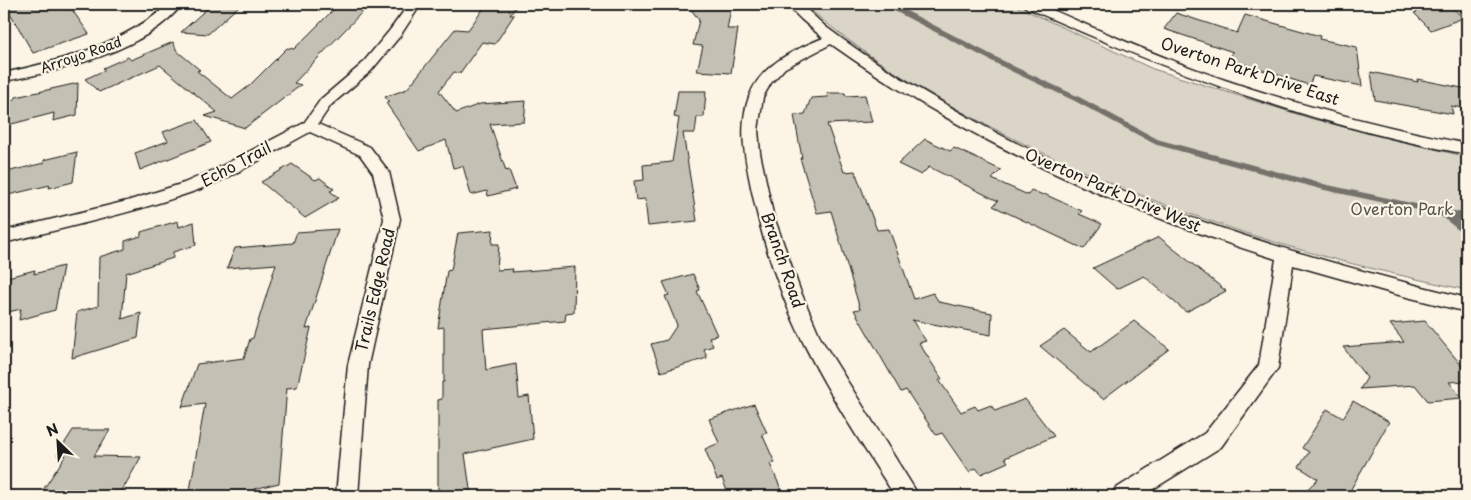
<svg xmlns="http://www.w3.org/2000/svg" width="1471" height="500" viewBox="0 0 1471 500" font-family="'Playpen Sans',sans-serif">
	<rect width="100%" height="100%" fill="#fcf5e5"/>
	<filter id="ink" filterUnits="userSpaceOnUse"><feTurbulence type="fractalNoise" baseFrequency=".02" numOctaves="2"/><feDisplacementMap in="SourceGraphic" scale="10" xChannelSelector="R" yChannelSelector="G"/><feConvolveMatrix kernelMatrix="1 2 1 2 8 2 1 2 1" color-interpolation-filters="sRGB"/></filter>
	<g filter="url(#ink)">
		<path fill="#dbd5c8" stroke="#7c7872" d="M804 4H1012L1153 69 1313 119 1467 157V290C1406 277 1344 263 1284 245 1181 214 1078 173 983 123 919 89 858 52 804 4Z"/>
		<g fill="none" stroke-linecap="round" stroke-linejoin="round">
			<path stroke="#75726c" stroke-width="5.5" d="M887 4 1013 69 1077 99 1157 142 1324 187 1449 214"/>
			<g stroke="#75726c" stroke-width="8">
				<path d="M1443 213 1467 218"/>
				<path d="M1446 215 1467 232"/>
			</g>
		</g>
		<g fill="#c4c0b3" stroke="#1c1c1c">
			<path d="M5 4H68L89 34 33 53Z"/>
			<path d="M212 4H241L208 34 181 32Z"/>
			<path d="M487 4H518L510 15H514L495 44 482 42 460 73 454 72 439 91 456 113 480 104 526 101 524 122 490 124 506 171 509 170 516 189 488 196 487 191 471 195 463 166 453 168 446 140 419 151 386 103 389 102 385 97 407 89 455 29 468 30Z"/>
			<path d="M687 4H732L727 29H738L731 73 697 71 703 46 693 45 699 20Z"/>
			<path d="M1409 4H1449L1463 18 1431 30 1414 13 1417 12Z"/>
			<path d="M338 5 366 8 294 83 301 85 245 128 205 116 217 112 160 65 99 92 85 79 105 70 103 68 128 57 131 60 173 42 177 51 200 70 197 71 232 99 249 86 287 48 294 49Z"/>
			<path d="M1176 13 1237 33 1245 15 1320 36 1319 39 1357 47 1362 86 1313 76 1309 85 1228 59 1233 52 1164 29Z"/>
			<path d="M1371 72 1418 82 1417 79 1467 89V109L1451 106 1453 114 1375 100Z"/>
			<path d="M78 83 77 115 53 121 54 113 4 126V102L15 99 16 97Z"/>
			<path d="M678 91H706L704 117H697L695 133H683L697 221 648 226 645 199 636 200 634 181 644 180 643 165 672 162 679 118 674 117Z"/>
			<path d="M827 93H845L846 96 865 95 872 122 827 124 844 172 855 171 877 230 889 229 914 299 933 293 939 302 992 313 991 335 912 320 926 341 919 343 942 379 939 380 961 412 975 406 978 410 991 405 995 411 1025 399 1054 436 1005 458 1008 462 981 474 976 468 969 472 942 433 936 435 906 390 901 392 854 310 860 309 831 211 817 213 800 158H802L794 115 805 114 811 98 828 97Z"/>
			<path d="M197 120 211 142 140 170 135 153 168 141 163 132Z"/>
			<path d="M925 139 950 151 954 148 1001 170 992 179 1028 195 1031 190 1043 195 1044 194 1082 211 1079 214 1102 224 1084 249 993 206 998 201 929 167 921 175 898 164Z"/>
			<path d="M77 152 73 182 49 188 50 185 4 196V174L6 172 44 163V160Z"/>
			<path d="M292 164 315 180 320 178 334 189 330 191 339 198 305 218 261 182Z"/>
			<path d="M178 221 179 227 194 222 196 245 173 252V258L126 273 122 319 141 313 138 338 72 358 77 312 98 306 99 257 125 249V241L141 236V232Z"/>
			<path d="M338 229 306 329 311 328 297 387 287 388 279 483 254 489V496H189L205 404 182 407 197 364 244 358 250 339 253 338 276 264 227 268 235 248 293 243 297 232Z"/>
			<path d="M493 230 492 244H499L497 270 513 269 512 272 575 267 574 312 566 313 565 321 483 329 486 370 516 364 519 398 529 396 533 439 465 454 471 496H438V400L442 399V382H444V327L438 328 447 271 451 270 458 233Z"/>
			<path d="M1159 237 1226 291 1186 312 1144 276 1117 289 1093 268Z"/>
			<path d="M63 266 55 310 19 320 21 309 4 313V278L35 270 34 274Z"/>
			<path d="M693 274 700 290 697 291 717 335 709 337 713 346 704 349 707 358 661 372 651 344 667 340 677 325 665 296 669 295 663 282Z"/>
			<path d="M1134 321 1169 349 1103 399 1040 346 1064 330 1091 352Z"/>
			<path d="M1425 321 1467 372V381L1449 382 1462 398 1428 401 1415 385 1360 389 1367 378 1343 347 1404 342 1390 324Z"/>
			<path d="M1353 401 1389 422 1347 496H1300L1318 479 1299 467 1309 452 1302 448 1327 409 1343 418Z"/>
			<path d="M754 404 767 433 762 434 775 463 770 464 784 496H729L722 478 717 480 705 449 719 443 709 419Z"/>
			<path d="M73 430H110L94 456 141 457 119 496H39L66 455H57Z"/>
		</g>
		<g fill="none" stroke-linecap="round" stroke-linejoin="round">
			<g stroke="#1c1c1c" stroke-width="3">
				<g id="minor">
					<path d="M169 4H182C148 50 58 72 4 81V73C64 60 121 45 169 4Z"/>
					<path d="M409 4H421L400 36 371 71 331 105 318 124 370 147 389 172 400 219 368 365 358 496H336L348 365 384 219 373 173 360 155 310 132C272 152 235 177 195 191 133 213 68 227 4 243V231L127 201 184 183 216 169 304 123 321 99 361 65 390 30Z"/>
					<path d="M786 4C789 4 794 3 797 4 804 5 820 22 826 27 874 64 929 95 982 125 1134 208 1300 257 1467 298V312L1395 294 1293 265 1278 368 1221 447 1142 496H1112L1115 489 1205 433 1259 365 1276 259C1119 210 966 140 831 44L785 68 771 83 763 97 758 130 760 153 773 214 800 290 821 339 919 496H895C864 448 830 396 804 344 780 295 762 240 751 187 745 157 738 127 749 97 760 65 794 50 823 38L801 19Z"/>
					<path d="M1023 4H1039C1100 31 1162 58 1225 80 1304 107 1385 127 1467 144V154C1313 126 1167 71 1025 7Z"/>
				</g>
			</g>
			<use href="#minor" fill="#fcf5e5" fill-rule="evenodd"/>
		</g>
	</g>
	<g text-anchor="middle" stroke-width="4.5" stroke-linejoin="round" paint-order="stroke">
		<g font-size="14" fill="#1c1c1c" stroke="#fcf5e5">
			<text transform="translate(81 55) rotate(-19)" y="5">Arroyo Road</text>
		</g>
		<g font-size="16" fill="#1c1c1c" stroke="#fcf5e5">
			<text transform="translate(1250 71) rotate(18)" y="6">Overton Park Drive East</text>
			<text transform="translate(236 164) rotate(-28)" y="6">Echo Trail</text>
			<text transform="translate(1113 190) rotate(23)" y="6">Overton Park Drive West</text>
			<text transform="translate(783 260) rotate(71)" y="6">Branch Road</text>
			<text transform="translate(375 290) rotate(-77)" y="6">Trails Edge Road</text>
		</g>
		<g font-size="16" fill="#555450" stroke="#fcf5e5">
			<text x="1402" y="215">Overton Park</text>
		</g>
	</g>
	<rect width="1471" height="500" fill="none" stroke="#fcf5e5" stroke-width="20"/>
	<rect x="10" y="10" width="1451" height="480" fill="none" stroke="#1c1c1c" stroke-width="2" filter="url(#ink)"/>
	<g transform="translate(58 442) rotate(335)" stroke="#fcf5e5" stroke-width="4" paint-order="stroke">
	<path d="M0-4L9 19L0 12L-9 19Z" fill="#1c1c1c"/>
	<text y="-8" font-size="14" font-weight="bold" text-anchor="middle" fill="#1c1c1c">N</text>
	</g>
</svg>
